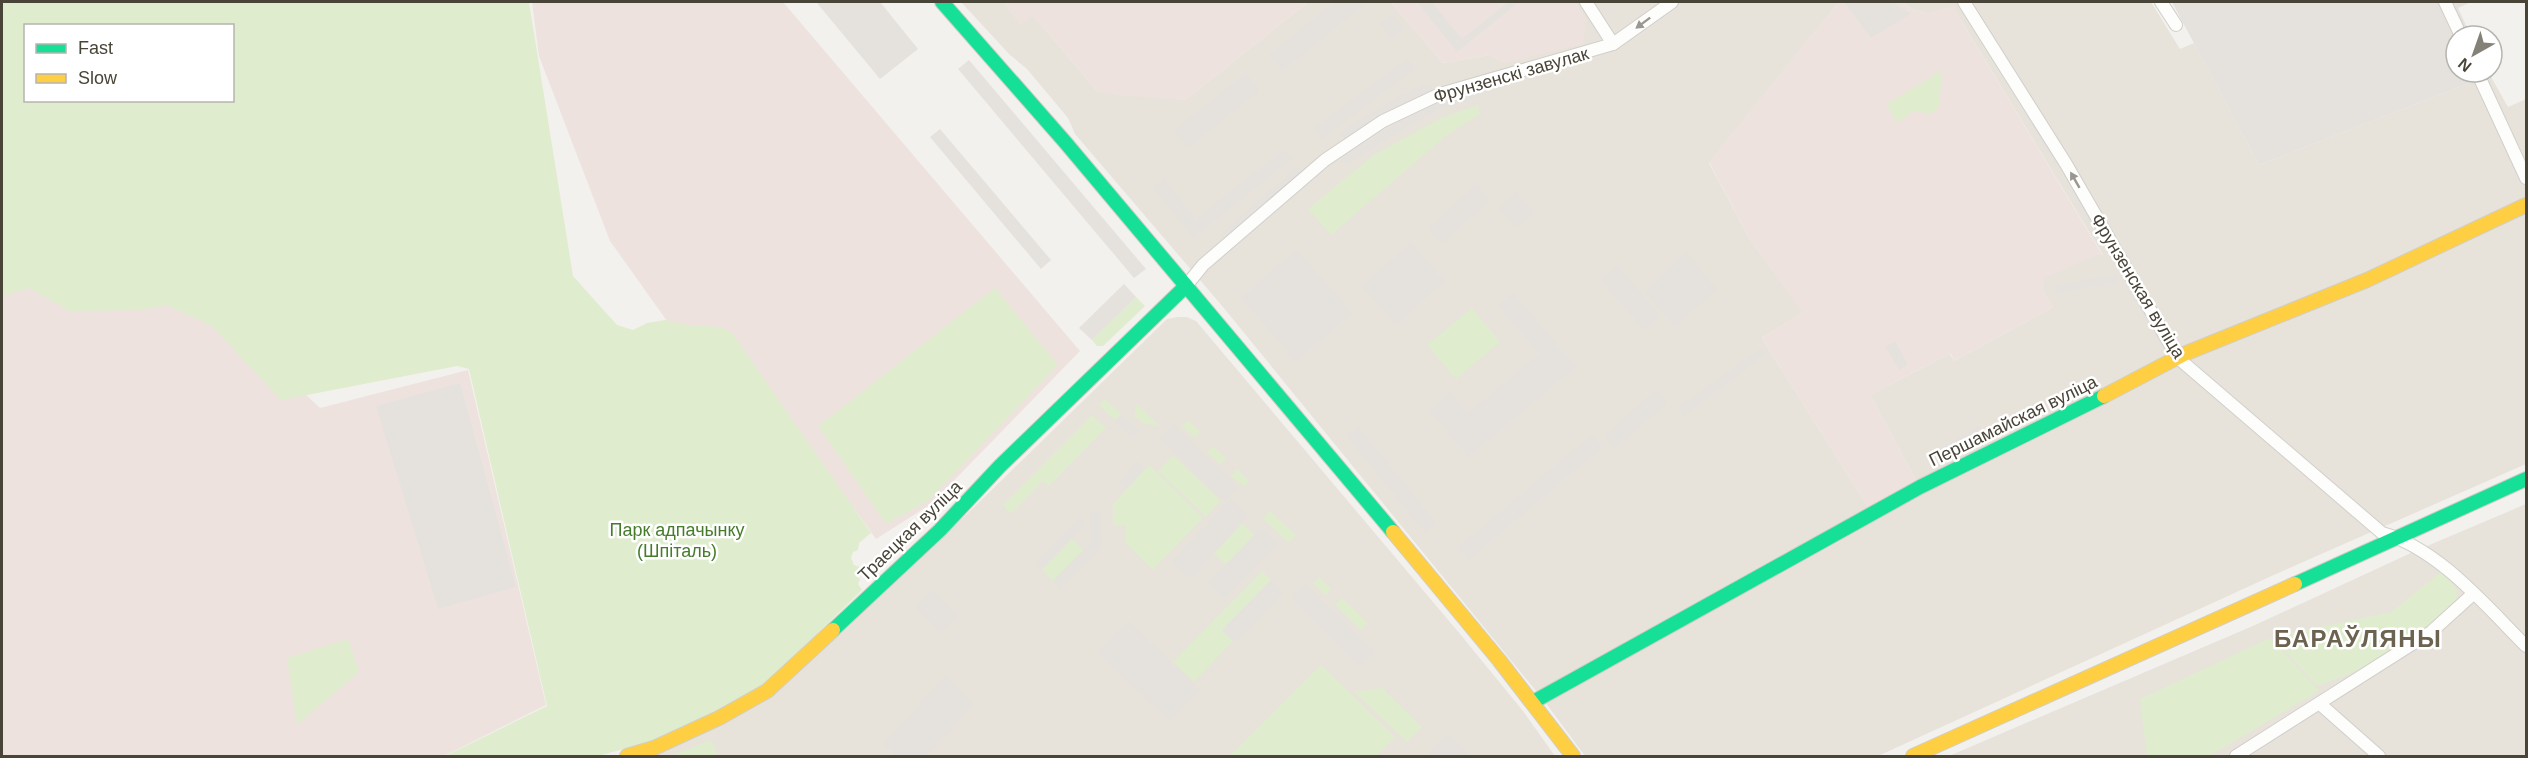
<svg xmlns="http://www.w3.org/2000/svg" width="2528" height="758" viewBox="0 0 2528 758" font-family="Helvetica,sans-serif">
	<rect width="100%" height="100%" fill="#f3f1ed"/>
	<g fill="#e7e3db">
		<path d="M961 2H1003L1033 15 1097 91 1185 100 1308 2H1391L1443 63 1490 55 1505 63 1586 20 1574 2H1839L1709 163 1749 238 1803 312 1762 338 1868 507 1916 480 1870 395 1947 355 1950 354 1954 361 2053 307 2043 291V278L2096 254 2103 255 1956 12 1927 13 1914 10 1902 2H2151L2180 49 2194 43 2259 165 2490 75 2508 107 2526 99V464L2276 574 1878 756H1585L1545 702 1223 307 1075 134 1068 118 1027 69 1010 55Z"/>
		<path d="M1178 317H1187L1196 321 1460 634 1523 711 1555 756H650L929 551 1167 319Z"/>
		<path d="M2526 504V756H1949L2255 625 2413 552Z"/>
	</g>
	<path fill="#e5e1dd" d="M2172 2H2471L2458 8 2471 36H2456V72H2489L2490 75 2259 165Z"/>
	<g fill="#ede2de">
		<path d="M532 2H783L1080 351 931 504 876 539 742 353 677 335 610 241 539 56Z"/>
		<path d="M1003 2H1308L1185 100 1117 95 1097 91 1033 15 1021 25Z"/>
		<path d="M1391 2H1574L1586 20 1583 44 1505 63 1490 55 1443 63Z"/>
		<path d="M1839 2H1902L1914 10 1927 13 1955 6 1956 12 2103 256 2096 255 2044 278 2043 291 2053 307 1954 361 1951 354 1947 355 1870 395 1916 480 1868 507 1762 338 1802 312 1749 238 1709 162Z"/>
		<path d="M2 236 200 295 320 408 468 370 546 705 444 756H2Z"/>
	</g>
	<g fill="#dfecce" fill-rule="evenodd">
		<path d="M2 2H529L573 276 617 325 633 330 647 323 665 320 687 325 721 327 733 334 871 533 859 543 858 550 853 552 851 558 854 565 860 567 856 575 860 579 858 584 862 590 774 676 744 700 649 742 598 756H445L547 706 469 369 457 366 281 400 212 326 166 305 139 310 70 311 29 288 2 296ZM26 26H232V100H26Z"/>
		<path d="M1942 70 1939 107 1930 114 1914 111 1897 123 1887 104Z"/>
		<path d="M1478 105 1480 114 1446 136 1331 235 1308 209 1372 156 1441 118Z"/>
		<path d="M995 288 1058 365 929 500 886 524 818 426Z"/>
		<path d="M1136 297 1145 306 1103 346H1097L1092 340Z"/>
		<path d="M1472 308 1500 342 1456 379 1427 345Z"/>
		<path d="M1105 399 1121 414 1115 420 1099 405Z"/>
		<path d="M1137 404 1159 425 1144 424 1134 416Z"/>
		<path d="M1092 415 1106 428 1049 486 1043 481 1011 514 1003 505Z"/>
		<path d="M1188 420 1200 432 1195 438 1182 426Z"/>
		<path d="M1213 446 1226 458 1220 464 1207 452Z"/>
		<path d="M1173 455 1221 501 1206 517 1158 471Z"/>
		<path d="M1149 465 1203 518 1153 570 1125 543 1126 525H1113V504Z"/>
		<path d="M1237 469 1249 481 1244 487 1231 476Z"/>
		<path d="M1270 511 1296 535 1289 543 1263 518Z"/>
		<path d="M1242 523 1254 535 1226 565 1214 553Z"/>
		<path d="M1072 539 1084 550 1053 581 1042 570Z"/>
		<path d="M1262 571 1271 580 1222 630 1233 641 1194 682 1173 662Z"/>
		<path d="M2441 572C2446 578 2457 586 2457 594 2458 611 2390 656 2373 664 2355 672 2336 679 2317 686L2272 637 2391 612Z"/>
		<path d="M1319 577 1331 589 1325 595 1313 583Z"/>
		<path d="M1342 598 1368 623 1361 630 1335 605Z"/>
		<path d="M2270 638 2319 691 2209 756H2147L2140 699Z"/>
		<path d="M348 639 359 672 297 725 287 658Z"/>
		<path d="M1321 665 1395 737 1376 756H1230Z"/>
		<path d="M1382 688 1422 727 1407 742 1354 692Z"/>
		<path d="M710 740 718 754 714 756H672Z"/>
	</g>
	<g fill="#e5e2de">
		<path d="M819 2H880L918 49 880 79 817 3Z"/>
		<path d="M1334 2H1368L1282 71 1269 54Z"/>
		<path d="M1417 2H1432L1462 39 1508 2H1519L1457 52Z"/>
		<path d="M1844 2H1892L1911 14 1871 38Z"/>
		<path d="M1392 14 1404 29 1391 39 1379 23Z"/>
		<path d="M1407 59 1414 69 1322 139 1314 128Z"/>
		<path d="M969 60 1146 269 1134 278 958 69Z"/>
		<path d="M1246 74 1259 91 1188 147 1174 130Z"/>
		<path d="M1430 82 1434 90 1382 116 1346 140 1339 132 1402 95Z"/>
		<path d="M1477 88 1480 97 1444 108 1417 121 1346 165 1341 159 1413 112Z"/>
		<path d="M2031 114 2059 161 2055 164 2026 117Z"/>
		<path d="M940 129 1051 260 1041 269 930 137Z"/>
		<path d="M1284 149 1292 159 1193 238 1153 188 1164 179 1196 219Z"/>
		<path d="M1297 167 1302 173 1229 237 1224 230Z"/>
		<path d="M2072 183 2100 230 2095 233 2067 185Z"/>
		<path d="M1476 185 1490 200 1442 243 1428 228Z"/>
		<path d="M1516 192 1534 213 1516 228 1498 208Z"/>
		<path d="M1411 243 1444 281 1396 324 1362 286Z"/>
		<path d="M1294 251H1298L1353 314 1295 361 1241 298Z"/>
		<path d="M1685 252 1717 289 1675 326 1645 292Z"/>
		<path d="M1617 265 1660 316 1644 330 1601 279Z"/>
		<path d="M2117 274 2119 282 2056 294 2055 285Z"/>
		<path d="M2128 281 2168 345 2163 348 2124 283Z"/>
		<path d="M1124 284 1136 297 1092 340 1079 328Z"/>
		<path d="M1513 292 1576 367 1468 457 1429 410 1451 393 1468 413 1539 354 1498 305Z"/>
		<path d="M1895 341 1908 365 1899 370 1885 347Z"/>
		<path d="M1763 347 1767 354 1684 415 1678 408Z"/>
		<path d="M460 383 516 587 438 609 376 406Z"/>
		<path d="M1656 390 1667 403 1615 448 1604 436Z"/>
		<path d="M1122 414 1140 431 1133 438 1115 421Z"/>
		<path d="M1173 425 1238 487 1225 501 1160 439Z"/>
		<path d="M1358 427 1436 523 1425 532 1347 436Z"/>
		<path d="M1979 427 1990 447 1945 470 1935 450Z"/>
		<path d="M1592 434 1603 447 1469 560 1458 547Z"/>
		<path d="M1137 461 1145 468 1127 488 1119 481Z"/>
		<path d="M1230 499 1248 516 1190 579 1172 562Z"/>
		<path d="M1101 512 1102 546 1061 588 1053 581 1091 542 1090 513Z"/>
		<path d="M1080 518 1086 524 1041 569 1035 562Z"/>
		<path d="M1261 528 1278 544 1224 599 1208 583Z"/>
		<path d="M1271 580 1284 593 1235 643 1222 630Z"/>
		<path d="M1304 584 1375 652 1361 666 1291 598Z"/>
		<path d="M932 590 958 615 941 633 916 607Z"/>
		<path d="M1128 621 1199 689 1170 720 1098 653Z"/>
		<path d="M946 676 973 705 925 756H897L883 744Z"/>
		<path d="M1448 734 1470 756H1426Z"/>
	</g>
	<g fill="none" stroke-linecap="round" stroke-linejoin="round">
		<g stroke="#d1cfcb" stroke-width="14">
			<g id="street">
				<path d="M1586 2 1613 44"/>
				<path d="M1964 2 2066 164 2178 358 2382 533C2438 548 2486 606 2526 646"/>
				<path d="M2161 2 2176 25"/>
				<path d="M2445 2 2461 36"/>
				<path d="M2477 72 2526 178"/>
				<path d="M1186 286 1203 265 1325 160 1383 121 1440 94 1613 44 1672 2"/>
				<path d="M2320 704 2379 756"/>
				<path d="M2236 756 2431 632 2473 594"/>
			</g>
		</g>
		<g stroke="#d2cec4" stroke-width="16">
			<g id="fast">
				<path d="M942 2 1065 142 1393 532"/>
				<path d="M2295 584 2526 479"/>
				<path d="M833 630 940 530 1000 466 1186 286"/>
				<path d="M1533 702 1920 487 2104 396"/>
			</g>
		</g>
		<g stroke="#d2cec4" stroke-width="16">
			<g id="slow">
				<path d="M2104 396 2184 354 2367 280 2526 205"/>
				<path d="M1393 532 1499 660 1573 756"/>
				<path d="M627 756 654 748 719 718 767 691 833 630"/>
				<path d="M1913 756 2295 584"/>
			</g>
		</g>
		<use href="#street" stroke="#fdfdfc" stroke-width="12"/>
		<use href="#fast" stroke="#16e098" stroke-width="14"/>
		<use href="#slow" stroke="#ffcf43" stroke-width="14"/>
	</g>
	<defs><path id="oneway-solid" d="M-6-.8H1V-3.2L6.5 0L1 3.2V.8H-6Z" transform="scale(1.5)"/></defs>
	<g fill="#9a9790">
		<use href="#oneway-solid" transform="translate(1643 23) rotate(143)"/>
		<use href="#oneway-solid" transform="translate(2075 180) rotate(-120)"/>
	</g>
	<g text-anchor="middle" stroke-width="5" stroke-linejoin="round" paint-order="stroke">
		<g font-size="18" fill="#494438" stroke="#fff">
			<text transform="translate(1511 75) rotate(-16)" y="6">Фрунзенскі завулак</text>
			<text transform="translate(2138 286) rotate(59)" y="6">Фрунзенская вуліца</text>
			<text transform="translate(2013 421) rotate(-26)" y="6">Першамайская вуліца</text>
			<text transform="translate(910 531) rotate(-44)" y="6">Траецкая вуліца</text>
		</g>
		<g font-size="18" fill="#457c2b" stroke="#fff">
			<text x="677" y="536">Парк адпачынку<tspan x="677" dy="21">(Шпіталь)</tspan></text>
		</g>
		<g font-size="24" font-weight="bold" letter-spacing="1.5" fill="#6c6250" stroke="#fff">
			<text x="2358" y="647">БАРАЎЛЯНЫ</text>
		</g>
	</g>
	<rect width="2528" height="758" fill="none" stroke="#494438" stroke-width="6"/>
	<rect x="24" y="24" width="210" height="78" fill="#ffffff" stroke="#b6b4af" stroke-width="1.5"/>
	<rect x="36" y="44" width="30" height="9" fill="#16e098" stroke="#b6b4af" stroke-width="1.5"/>
	<text x="78" y="54" font-size="18" fill="#494438">Fast</text>
	<rect x="36" y="74" width="30" height="9" fill="#ffcf43" stroke="#b6b4af" stroke-width="1.5"/>
	<text x="78" y="84" font-size="18" fill="#494438">Slow</text>
	<g transform="translate(2474 54) rotate(220)"><circle r="28" fill="#ffffff" stroke="#b6b4af" stroke-width="1.5"/>
	<path d="M0-4.5L10 22L0 15L-10 22Z" fill="#848177"/>
	<text y="-9" font-size="16" font-weight="bold" text-anchor="middle" fill="#494438">N</text>
	</g>
</svg>
